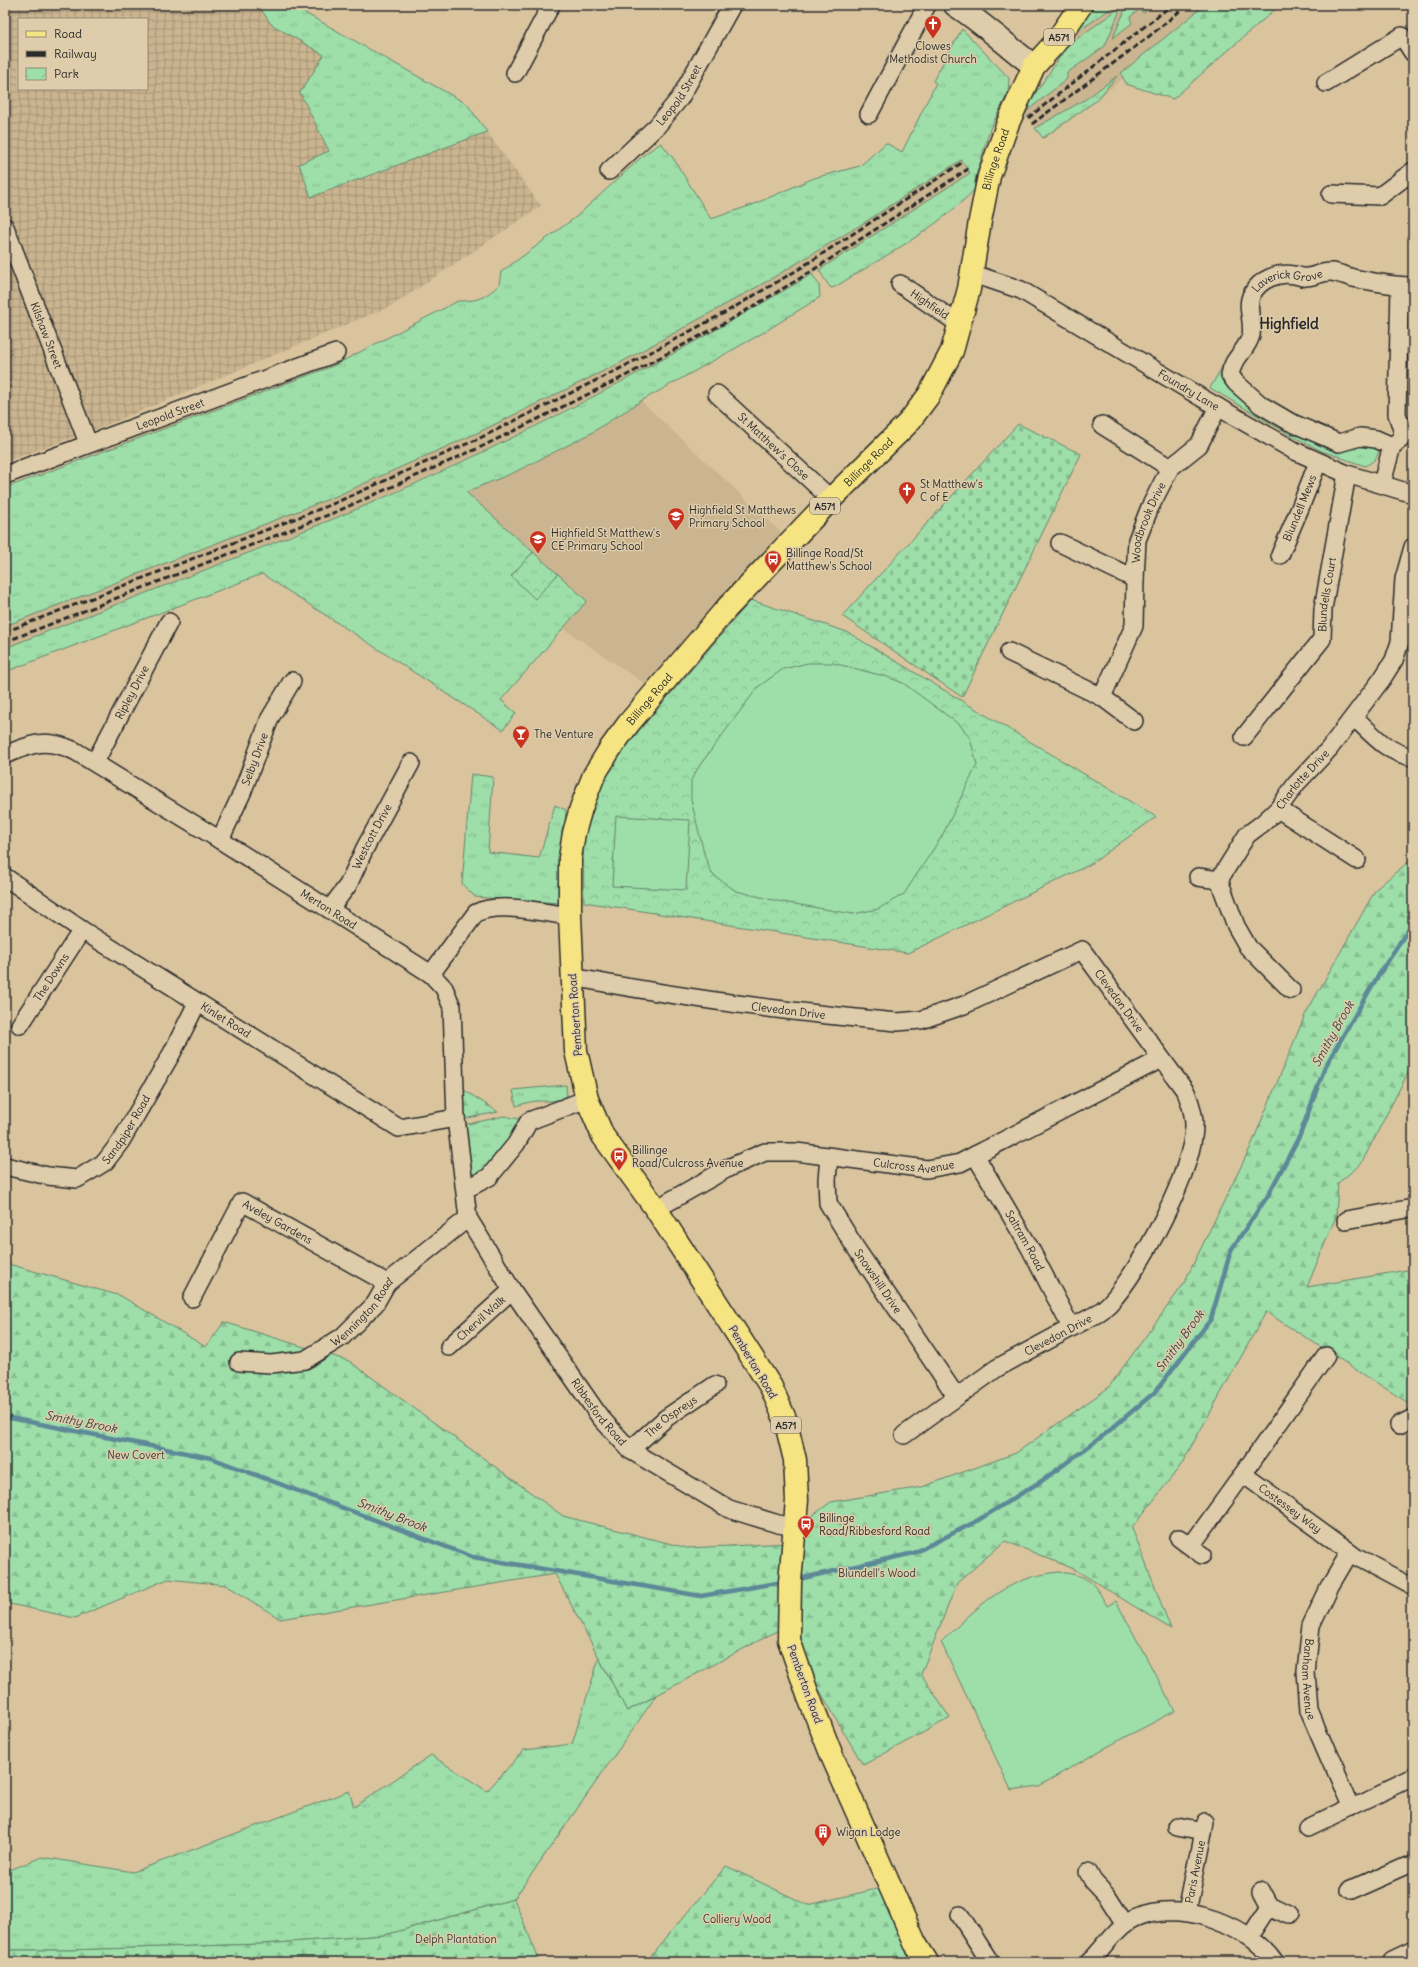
<svg xmlns="http://www.w3.org/2000/svg" width="1418" height="1967" viewBox="0 0 1418 1967" font-family="Delius,sans-serif">
	<defs>
		<pattern id="industrial-grid" width="8" height="8" patternUnits="userSpaceOnUse"><rect width="8" height="8" fill="#cbb590"/><path d="M0 4h8M4 0v8" fill="none" stroke="#a59376"/></pattern>
		<pattern id="grass-tufts" width="24" height="20" patternUnits="userSpaceOnUse"><rect width="24" height="20" fill="#9ddea9"/><path d="M3 7l-1-3M5 7V3M7 7l1-3M15 17l-1-3M17 17v-4M19 17l1-3" fill="none" stroke="#87bf92"/></pattern>
		<pattern id="forest-firs" width="22" height="20" patternUnits="userSpaceOnUse"><rect width="22" height="20" fill="#9ddea9"/><path d="M5 1l3.5 6h-7zM16 11l3.5 6h-7z" fill="#87bf92"/></pattern>
		<pattern id="cemetery-stones" width="16" height="16" patternUnits="userSpaceOnUse"><rect width="16" height="16" fill="#9ddea9"/><path d="M2 7V4a2 2 0 0 1 4 0v3zM10 15v-3a2 2 0 0 1 4 0v3z" fill="#87bf92"/></pattern>
		<pattern id="park-crowns" width="20" height="18" patternUnits="userSpaceOnUse"><rect width="20" height="18" fill="#9ddea9"/><path d="M2 6a3 3 0 1 1 6 0M12 15a3 3 0 1 1 6 0" fill="none" stroke="#87bf92"/></pattern>
	</defs>
	<rect width="100%" height="100%" fill="#d9c49e"/>
	<filter id="ink" filterUnits="userSpaceOnUse"><feTurbulence type="fractalNoise" baseFrequency=".025" numOctaves="2"/><feDisplacementMap in="SourceGraphic" scale="8" xChannelSelector="R" yChannelSelector="G"/><feConvolveMatrix kernelMatrix="1 2 1 2 8 2 1 2 1" color-interpolation-filters="sRGB"/></filter>
	<g filter="url(#ink)">
		<g fill="#cbb590">
			<path d="M1095 5H1140L1147 9 1152 5H1211L1097 100 1044 139 1023 111Z"/>
			<path d="M961 160 970 173 871 238 731 323 629 377 484 451 340 516 5 648V626L334 497 477 433 620 363 764 283 862 224Z"/>
			<path d="M641 401 784 535 645 684 563 628 500 700 516 713 503 730 262 574 513 473 588 435Z"/>
		</g>
		<path fill="url(#industrial-grid)" fill-rule="evenodd" d="M5 5H258L271 24 325 55 300 93 329 151 311 197 487 132 541 206 393 305 107 425 5 462ZM19 19H147V89H19Z"/>
		<g fill="url(#grass-tufts)" stroke="#64846a">
			<path d="M258 5H291L467 104 487 132 311 197 299 164 329 151 300 93 324 55 271 24Z"/>
			<path d="M1095 5H1116L1080 30 1078 29Z"/>
			<path d="M1130 5H1136L1146 11 1144 13 1139 10 1130 17 1132 23 1113 38 1126 7Z"/>
			<path d="M1118 9 1120 10 1105 46 1067 73V79L1027 111 1025 109 1070 42 1078 38Z"/>
			<path d="M962 29 1009 78 1008 93 990 129 975 180V189C937 229 881 258 835 287L831 288 827 283 819 270 970 173 961 160 862 224 764 283 620 363 477 433 334 497 5 626V488L333 366 458 301C478 301 485 298 499 285L501 272 576 217 646 153 661 143 673 158 711 219 752 205 814 178 860 166 886 143 902 152 936 83 933 81Z"/>
			<path d="M1117 76 1097 100 1043 138 1035 128 1086 99Z"/>
			<path d="M812 274 819 285 820 297 761 334 641 401 588 435 513 473 466 492 533 552 511 576 535 598 558 574 587 601 501 700 516 713 503 730 262 574 5 672V648C116 604 228 562 338 517 502 449 660 364 812 274Z"/>
			<path d="M1222 367 1226 375V382L1234 393 1296 432 1324 448 1340 450 1360 444 1375 446 1379 450C1377 459 1373 462 1365 466L1322 451 1294 437 1210 388Z"/>
			<path d="M471 774 493 777 488 852 539 858 555 805 566 810 559 903 475 897 462 884Z"/>
			<path d="M566 1085 567 1096C556 1102 549 1101 538 1101 531 1101 523 1104 516 1106L513 1090Z"/>
			<path d="M504 1116 529 1121 488 1174 463 1181 464 1125Z"/>
			<path d="M599 1658 627 1711 656 1696 514 1899 385 1935 264 1944 69 1950H5V1872L42 1857 133 1872 349 1791 354 1807 431 1755 487 1791 524 1750 572 1744Z"/>
		</g>
		<g fill="url(#forest-firs)" stroke="#64846a">
			<path d="M1205 5H1280L1173 99 1126 84 1121 73Z"/>
			<path d="M1413 858V1063L1361 1164 1338 1183 1336 1216 1307 1287 1413 1269V1406L1266 1312 1181 1465 1132 1528 1171 1629 1074 1569 1005 1541 957 1583 921 1674 950 1718 863 1765 791 1641 803 1542 809 1518 831 1502 922 1487 1016 1453 1108 1388 1183 1285 1251 1146 1305 1015 1376 889Z"/>
			<path d="M461 1088 498 1112 463 1119Z"/>
			<path d="M5 1263 121 1296 206 1347 224 1322 349 1361 563 1516 687 1548 791 1543 788 1625 627 1711 555 1574 280 1619 226 1585 168 1579 75 1618 5 1603Z"/>
			<path d="M726 1866 808 1905 885 1887 921 1962H646Z"/>
			<path d="M514 1899 540 1962H5V1950H69L264 1944 385 1935Z"/>
		</g>
		<path fill="url(#cemetery-stones)" stroke="#64846a" d="M1018 424 1081 454 962 697 842 616Z"/>
		<g fill="url(#park-crowns)" stroke="#64846a">
			<path d="M533 552 558 574 535 599 511 576Z"/>
			<path d="M751 600 847 632 1156 817 1091 864 908 953 584 902 583 841 602 784 613 761Z"/>
		</g>
		<g fill="#9ddea9" stroke="#64846a">
			<path d="M808 663H833L888 677 903 683 960 725 970 738 977 765 942 836 904 894 878 909 853 914 777 901 736 891 712 874 705 857 691 800V780L700 765 758 687 783 669Z"/>
			<path d="M616 816 690 820 686 890 612 886Z"/>
			<path d="M1058 1572C1087 1575 1093 1580 1107 1606L1116 1601 1175 1711 1103 1749 1039 1786 1011 1790 941 1642C978 1607 1004 1578 1058 1572Z"/>
		</g>
		<g fill="none" stroke-linecap="round" stroke-linejoin="round">
			<g stroke="#5d8897" stroke-width="4.5">
				<path d="M5 1417 211 1458 473 1557 701 1596 777 1583"/>
				<path d="M803 1578 914 1553 975 1522 1043 1480 1104 1435 1155 1392 1211 1319 1231 1250 1267 1197 1300 1135 1325 1067 1373 984 1413 922"/>
			</g>
			<g stroke="#2b2b2b" stroke-width="20">
				<g id="street">
					<path d="M515 73 551 5"/>
					<path d="M1326 83 1402 36 1413 53"/>
					<path d="M869 114 927 5"/>
					<path id="s1" d="M609 171 657 126 680 98 732 5"/>
					<path d="M1331 194 1380 196 1413 171"/>
					<path id="s2" d="M5 227 88 443"/>
					<path id="s3" d="M971 273 1021 290 1202 398 1295 451 1347 474 1413 494"/>
					<path id="s4" d="M900 284 959 324"/>
					<path d="M1400 286 1397 414 1404 436"/>
					<path id="s5" d="M717 394 831 499"/>
					<path d="M1102 425 1170 468 1199 445 1218 407"/>
					<path id="s6" d="M1392 446 1376 439 1360 437 1339 443 1290 422 1261 405 1236 383 1230 375C1232 358 1247 351 1251 335 1254 321 1245 307 1252 294 1260 279 1278 272 1294 275 1297 275 1302 278 1306 277 1315 277 1322 271 1332 272 1339 273 1346 276 1353 278 1373 282 1393 286 1413 286"/>
					<path id="s7" d="M5 475 336 353"/>
					<path d="M1382 483 1392 446 1401 439"/>
					<path id="s8" d="M1060 543 1135 579 1137 540 1150 507 1170 468"/>
					<path id="s9" d="M1280 555 1300 508 1318 462"/>
					<path d="M1009 652 1102 697 1134 626 1135 579"/>
					<path d="M1102 697 1134 721"/>
					<path d="M1354 717C1372 734 1387 753 1413 757"/>
					<path id="s10" d="M1244 737 1322 639 1323 609 1347 474"/>
					<path id="s11" d="M5 755C33 743 46 738 75 751L220 840 431 974 444 988 452 1007 456 1118 468 1218 512 1290 600 1417 630 1450 729 1509 778 1524 796 1527"/>
					<path id="s12" d="M95 762 169 622"/>
					<path d="M1278 809 1357 860"/>
					<path id="s13" d="M220 840 242 793 270 718 292 681"/>
					<path id="s14" d="M5 877 82 930 399 1128 456 1118"/>
					<path d="M1198 877 1219 880"/>
					<path id="s15" d="M330 909 348 885 365 848 411 763"/>
					<path d="M431 974 476 913C500 901 543 913 570 916"/>
					<path id="s16" d="M572 977C680 998 788 1012 897 1022L921 1020 964 1005 1082 950 1186 1092C1190 1102 1194 1113 1194 1124 1195 1169 1140 1271 1109 1304 1105 1308 1100 1312 1095 1315L997 1368 904 1435"/>
					<path id="s17" d="M1291 990 1248 947 1236 926 1219 880 1247 835 1263 823 1278 809 1296 784 1329 749 1382 679 1394 660 1400 642 1404 579 1413 547"/>
					<path id="s18" d="M20 1025 82 930"/>
					<path id="s19" d="M975 1155 1030 1248 1071 1327"/>
					<path id="s20" d="M829 1157 827 1180 828 1203 855 1247 956 1396"/>
					<path id="s21" d="M5 1166 48 1176 77 1179 105 1162 121 1141 172 1053 197 1003"/>
					<path d="M472 1186 489 1177 516 1144 529 1121 587 1099"/>
					<path id="s22" d="M656 1209 728 1168 765 1152H796L927 1169 960 1163 1161 1059"/>
					<path d="M1346 1220 1413 1208"/>
					<path id="s23" d="M192 1298 242 1202 387 1283"/>
					<path id="s24" d="M449 1347 512 1290"/>
					<path id="s25" d="M239 1362 271 1364 305 1360 342 1337 375 1304 387 1283 468 1218"/>
					<path d="M1399 1425 1413 1418"/>
					<path id="s26" d="M630 1450 666 1418 715 1385"/>
					<path d="M1243 1474 1326 1356"/>
					<path d="M1179 1538 1202 1555"/>
					<path id="s27" d="M1191 1546 1243 1474 1357 1557 1413 1587"/>
					<path id="s28" d="M1350 1552 1330 1586 1311 1626 1306 1671 1309 1711 1351 1808"/>
					<path d="M1177 1827 1203 1832"/>
					<path d="M1308 1828 1413 1778"/>
					<path d="M1088 1872 1093 1881 1107 1896 1125 1924"/>
					<path d="M1350 1890 1413 1862"/>
					<path d="M1261 1891 1269 1906"/>
					<path id="s29" d="M1187 1912 1205 1822"/>
					<path d="M960 1915 990 1962"/>
					<path d="M1249 1937 1269 1906 1288 1915"/>
					<path d="M1089 1962C1102 1951 1112 1933 1125 1924 1169 1895 1246 1921 1274 1962"/>
				</g>
			</g>
			<g stroke="#2b2b2b" stroke-width="25">
				<g id="secondary">
					<path d="M955 5C983 23 1007 46 1034 66"/>
					<path d="M1394 1962 1413 1953"/>
				</g>
			</g>
			<g stroke="#2b2b2b" stroke-width="25">
				<g id="primary">
					<path id="s30" d="M927 1962 915 1943 893 1893 832 1756 808 1695 789 1640 790 1582 797 1500 795 1460 785 1419 771 1387 748 1351 656 1209 603 1136 587 1099 576 1051 570 916V858L574 833 581 808 594 775 610 749 629 723 726 609 831 499 908 423 929 395 952 351 969 289 980 221 989 176 1008 123 1034 66 1055 43 1081 5"/>
				</g>
			</g>
			<use href="#street" stroke="#deccaa" stroke-width="17"/>
			<use href="#secondary" stroke="#deccaa" stroke-width="22"/>
			<use href="#primary" stroke="#f6e381" stroke-width="22"/>
			<g stroke="#2b2b2b" stroke-width="3" stroke-dasharray="6 3" stroke-linecap="butt">
				<path d="M1028 118 1172 5"/>
				<path d="M1032 124 1147 38 1187 5"/>
				<path d="M5 632 335 503 480 438 623 367 726 312 799 269 963 162"/>
				<path d="M5 642 338 511 483 446 627 375 730 320 804 276 968 169"/>
			</g>
		</g>
	</g>
	<defs>
		<g id="church-pin" transform="scale(0.9)"><path d="M0 17L-7.5 6A9.5 9.5 0 1 1 7.5 6Z" fill="#c8321e" stroke="#deccaa"/><path d="M-1.2-6h2.4v3.5h3.3v2.4h-3.3V6h-2.4V-.1h-3.3v-2.4h3.3Z" fill="#fff"/></g>
		<g id="school-pin" transform="scale(0.9)"><path d="M0 17L-7.5 6A9.5 9.5 0 1 1 7.5 6Z" fill="#c8321e" stroke="#deccaa"/><path d="M0-5L7-2L0 1L-7-2ZM-4 1L0 2.5L4 1V4Q0 6-4 4Z" fill="#fff"/></g>
		<g id="bus-pin" transform="scale(0.9)"><path d="M0 17L-7.5 6A9.5 9.5 0 1 1 7.5 6Z" fill="#c8321e" stroke="#deccaa"/><path d="M-5-6H5V4H4V6H2V4H-2V6H-4V4H-5ZM-3.5-4V0h7V-4ZM-3.5 1.2v1.5H-2V1.2ZM2 1.2v1.5H3.5V1.2Z" fill="#fff"/></g>
		<g id="bar-pin" transform="scale(0.9)"><path d="M0 17L-7.5 6A9.5 9.5 0 1 1 7.5 6Z" fill="#c8321e" stroke="#deccaa"/><path d="M-6-5H6L.8 .8V4.5H3.5V6h-7V4.5H-.8V.8Z" fill="#fff"/></g>
		<g id="building-pin" transform="scale(0.9)"><path d="M0 17L-7.5 6A9.5 9.5 0 1 1 7.5 6Z" fill="#c8321e" stroke="#deccaa"/><path d="M-4-6H4V6H1V3H-1V6H-4ZM-2.5-4.3h1.7v1.8h-1.7ZM.8-4.3h1.7v1.8H.8ZM-2.5-1h1.7V.8h-1.7ZM.8-1h1.7V.8H.8Z" fill="#fff"/></g>
	</defs>
	<g fill-rule="evenodd">
		<use href="#church-pin" x="933" y="24"/>
		<use href="#church-pin" x="907" y="490"/>
		<use href="#school-pin" x="676" y="516"/>
		<use href="#school-pin" x="538" y="539"/>
		<use href="#bus-pin" x="773" y="559"/>
		<use href="#bar-pin" x="521" y="734"/>
		<use href="#bus-pin" x="619" y="1156"/>
		<use href="#bus-pin" x="806" y="1524"/>
		<use href="#building-pin" x="823" y="1832"/>
	</g>
	<g text-anchor="middle" stroke-width="3" stroke-linejoin="round" paint-order="stroke">
		<g fill="#deccaa" stroke="#615b51" stroke-width="1">
			<rect x="1044" y="29" width="30" height="16" rx="3"/>
			<rect x="810" y="498" width="30" height="16" rx="3"/>
			<rect x="771" y="1417" width="30" height="16" rx="3"/>
		</g>
		<g font-size="10" font-weight="bold" fill="#2b2b2b">
			<text x="1059" y="41">A571</text>
			<text x="825" y="510">A571</text>
			<text x="786" y="1429">A571</text>
		</g>
		<g font-size="11" fill="#2b2b2b" stroke="#deccaa" text-anchor="start">
			<text x="933" y="50" text-anchor="middle">Clowes<tspan x="933" dy="13">Methodist Church</tspan></text>
			<text x="920" y="488">St Matthew's<tspan x="920" dy="13">C of E</tspan></text>
			<text x="689" y="514">Highfield St Matthews<tspan x="689" dy="13">Primary School</tspan></text>
			<text x="551" y="537">Highfield St Matthew's<tspan x="551" dy="13">CE Primary School</tspan></text>
			<text x="786" y="557">Billinge Road/St<tspan x="786" dy="13">Matthew's School</tspan></text>
			<text x="534" y="738">The Venture</text>
			<text x="632" y="1154">Billinge<tspan x="632" dy="13">Road/Culcross Avenue</tspan></text>
			<text x="819" y="1522">Billinge<tspan x="819" dy="13">Road/Ribbesford Road</tspan></text>
			<text x="836" y="1836">Wigan Lodge</text>
		</g>
		<g font-size="11" fill="#2b2b2b" stroke="#deccaa">
			<text dy="4" stroke="none"><textPath href="#s1" startOffset="104">Leopold Street</textPath></text>
			<text dy="4" stroke="none"><textPath href="#s30" startOffset="2034">Billinge Road</textPath></text>
			<text dy="4" stroke="none"><textPath href="#s6" startOffset="314">Laverick Grove</textPath></text>
			<text dy="4" stroke="none"><textPath href="#s4" startOffset="36">Highfield</textPath></text>
			<text dy="4" stroke="none"><textPath href="#s2" startOffset="116">Kilshaw Street</textPath></text>
			<text dy="4" stroke="none"><textPath href="#s3" startOffset="248">Foundry Lane</textPath></text>
			<text dy="4" stroke="none"><textPath href="#s7" startOffset="176">Leopold Street</textPath></text>
			<text dy="4" stroke="none"><textPath href="#s5" startOffset="77">St Matthew's Close</textPath></text>
			<text dy="4" stroke="none"><textPath href="#s30" startOffset="1697">Billinge Road</textPath></text>
			<text dy="4" stroke="none"><textPath href="#s9" startOffset="51">Blundell Mews</textPath></text>
			<text dy="4" stroke="none"><textPath href="#s8" startOffset="142">Woodbrook Drive</textPath></text>
			<text dy="4" stroke="none"><textPath href="#s10" startOffset="170">Blundells Court</textPath></text>
			<text dy="4" stroke="none"><textPath href="#s12" startOffset="79">Ripley Drive</textPath></text>
			<text dy="4" stroke="none"><textPath href="#s30" startOffset="1374">Billinge Road</textPath></text>
			<text dy="4" stroke="none"><textPath href="#s13" startOffset="88">Selby Drive</textPath></text>
			<text dy="4" stroke="none"><textPath href="#s17" startOffset="266">Charlotte Drive</textPath></text>
			<text dy="4" stroke="none"><textPath href="#s15" startOffset="84">Westcott Drive</textPath></text>
			<text dy="4" stroke="none"><textPath href="#s11" startOffset="372">Merton Road</textPath></text>
			<text dy="4" stroke="none"><textPath href="#s18" startOffset="57">The Downs</textPath></text>
			<text dy="4" stroke="none"><textPath href="#s16" startOffset="591">Clevedon Drive</textPath></text>
			<text dy="4" stroke="none"><textPath href="#s16" startOffset="219">Clevedon Drive</textPath></text>
			<text transform="translate(575 1015) rotate(-94)" y="4">Pemberton Road</text>
			<text dy="4" stroke="none"><textPath href="#s14" startOffset="263">Kinlet Road</textPath></text>
			<text dy="4" stroke="none"><textPath href="#s21" startOffset="145">Sandpiper Road</textPath></text>
			<text dy="4" stroke="none"><textPath href="#s22" startOffset="273">Culcross Avenue</textPath></text>
			<text dy="4" stroke="none"><textPath href="#s23" startOffset="149">Aveley Gardens</textPath></text>
			<text dy="4" stroke="none"><textPath href="#s19" startOffset="99">Saltram Road</textPath></text>
			<text dy="4" stroke="none"><textPath href="#s20" startOffset="139">Snowshill Drive</textPath></text>
			<text dy="4" stroke="none"><textPath href="#s25" startOffset="142">Wennington Road</textPath></text>
			<text dy="4" stroke="none"><textPath href="#s24" startOffset="43">Chervil Walk</textPath></text>
			<text transform="translate(1058 1335) rotate(-28)" y="4">Clevedon Drive</text>
			<text transform="translate(753 1362) rotate(59)" y="4">Pemberton Road</text>
			<text dy="4" stroke="none"><textPath href="#s11" startOffset="979">Ribbesford Road</textPath></text>
			<text dy="4" stroke="none"><textPath href="#s26" startOffset="53">The Ospreys</textPath></text>
			<text dy="4" stroke="none"><textPath href="#s27" startOffset="147">Costessey Way</textPath></text>
			<text dy="4" stroke="none"><textPath href="#s28" startOffset="137">Banham Avenue</textPath></text>
			<text transform="translate(805 1684) rotate(70)" y="4">Pemberton Road</text>
			<text dy="4" stroke="none"><textPath href="#s29" startOffset="41">Paris Avenue</textPath></text>
		</g>
		<g font-size="11" fill="#363d38" stroke="#deccaa">
			<text x="136" y="1459">New Covert</text>
			<text x="877" y="1577">Blundell's Wood</text>
			<text x="737" y="1923">Colliery Wood</text>
			<text x="456" y="1943">Delph Plantation</text>
		</g>
		<g font-size="12" font-style="italic" fill="#384246" stroke="#deccaa">
			<text transform="translate(1333 1034) rotate(-61)" y="4">Smithy Brook</text>
			<text transform="translate(1180 1341) rotate(-54)" y="4">Smithy Brook</text>
			<text transform="translate(81 1422) rotate(11)" y="4">Smithy Brook</text>
			<text transform="translate(392 1515) rotate(21)" y="4">Smithy Brook</text>
		</g>
		<g font-size="15" font-weight="bold" fill="#2b2b2b" stroke="#deccaa">
			<text x="1289" y="329">Highfield</text>
		</g>
	</g>
	<rect width="1418" height="1967" fill="none" stroke="#deccaa" stroke-width="20"/>
	<rect x="10" y="10" width="1398" height="1947" fill="none" stroke="#2b2b2b" stroke-width="1.5" filter="url(#ink)"/>
	<rect x="18" y="18" width="130" height="72" fill="#deccaa" stroke="#968c77"/>
	<rect x="26" y="31" width="20" height="6" fill="#f6e381" stroke="#968c77"/>
	<text x="54" y="38" font-size="12" fill="#2b2b2b">Road</text>
	<rect x="26" y="51" width="20" height="6" fill="#2b2b2b" stroke="#968c77"/>
	<text x="54" y="58" font-size="12" fill="#2b2b2b">Railway</text>
	<rect x="26" y="68" width="20" height="12" fill="url(#park-crowns)" stroke="#968c77"/>
	<text x="54" y="78" font-size="12" fill="#2b2b2b">Park</text>
</svg>
